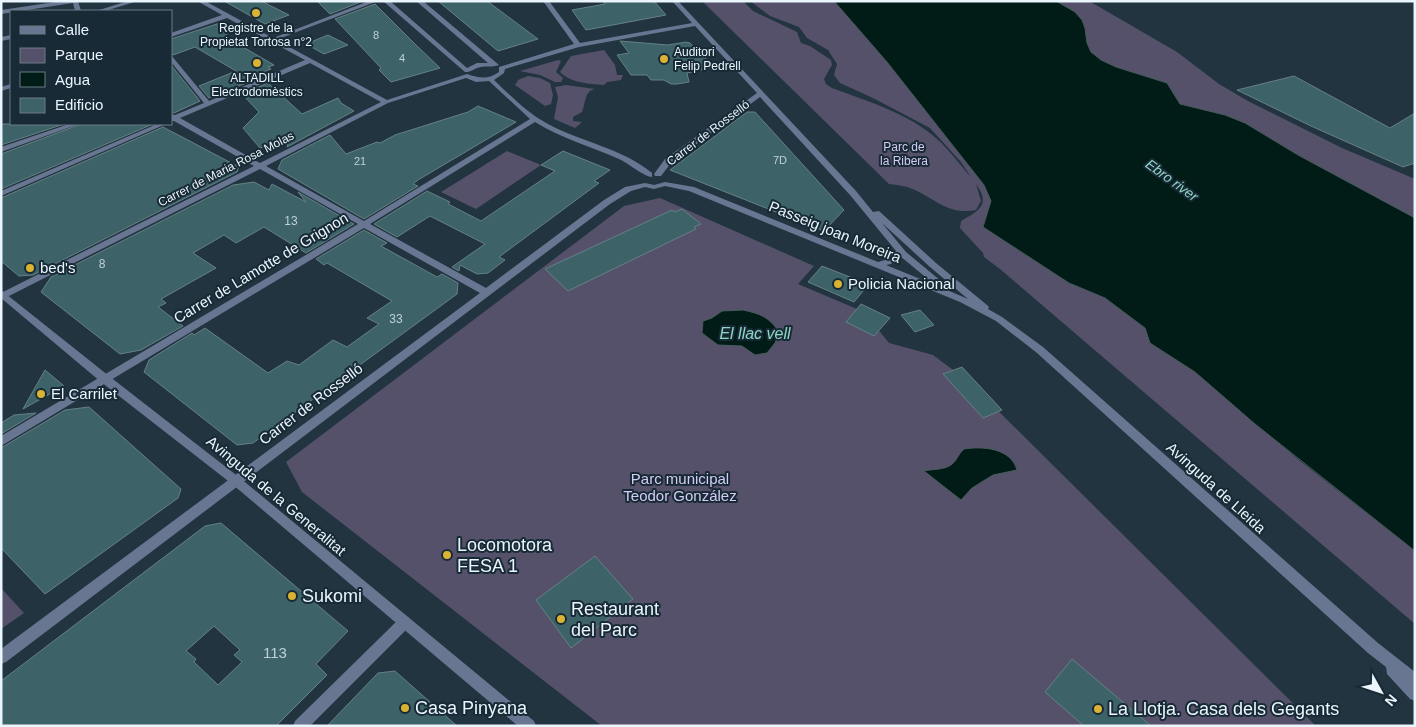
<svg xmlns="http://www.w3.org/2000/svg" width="1416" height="727" viewBox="0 0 1416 727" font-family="Helvetica,sans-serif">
	<rect width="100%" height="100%" fill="#213440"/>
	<g fill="#56516b">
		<path d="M702 1H743L753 11 797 32 801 43 810 46 831 60 832 65 824 79 826 84 832 88C864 100 904 112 931 134 947 146 958 163 971 177L961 162 930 128 873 98 840 83 834 75 837 64 828 50 807 38 799 27 770 16 750 1H834L887 62 984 185 991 201 983 227 1069 283 1105 298 1145 328 1150 343 1195 372 1300 461 1415 551V624L1000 269 984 257 983 253 960 228 961 221C977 211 992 206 976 184L981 201 976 210C949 215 938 201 915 190 907 186 897 185 889 184Z"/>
		<path d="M1056 1H1089L1177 52 1219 84 1248 101 1342 148 1415 179V218L1298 155 1245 123 1225 115 1180 104 1167 83 1116 67 1101 60 1091 52 1087 44 1085 28 1075 12Z"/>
		<path d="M604 50 615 65 617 75H623L621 80 607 82 604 85C589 84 571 83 560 72L571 56Z"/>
		<path d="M558 60 561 61 556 72 563 78 561 82H555L540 75 520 71Z"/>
		<path d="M528 76 540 78 550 83 553 95 551 104 545 106 515 85 518 80Z"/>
		<path d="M566 85 595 89C584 91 586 103 582 112L573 117V121L582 122 575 128 554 119 558 97 555 87Z"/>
		<path d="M507 151 541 165 476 209 441 192Z"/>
		<path d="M660 198 814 266 798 284 864 312 889 343 933 355 968 381 1316 726H602L302 492 286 462 624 206Z"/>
		<path d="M1 588 24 613 1 629Z"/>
	</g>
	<g fill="#011b16" stroke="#475c5b">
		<path d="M834 1H1056L1075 12 1082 20 1085 28 1087 43 1091 52 1101 60 1116 67 1167 83 1180 104 1225 115 1245 123 1298 155 1415 218V551L1255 424 1195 372 1150 343 1145 328 1105 298 1069 283 983 227 991 201 984 185 887 62Z"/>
		<path d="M743 310C761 314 769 317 779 332L775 343 767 353 755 355 742 346 718 345 702 333 703 321 712 318 722 311Z"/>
		<path d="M964 449C983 446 1011 448 1017 470L993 475 972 488 961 500 924 471C932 469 944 470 951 465 957 461 958 454 964 449Z"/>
	</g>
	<g fill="#3d6368" stroke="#658185" fill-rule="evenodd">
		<path d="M224 1H261L289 15 265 24Z"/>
		<path d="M317 1H363L330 14Z"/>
		<path d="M438 1H487L538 39 498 51Z"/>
		<path d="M603 1H654L666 15 586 30 572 10 605 4Z"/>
		<path d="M375 4 416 45 440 68 391 82 379 70 381 68 335 19Z"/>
		<path d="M223 22 227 35 224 36 274 65 268 67 271 69 258 74 261 77 209 98 199 86 236 71 195 47 173 55 171 53V39Z"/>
		<path d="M328 35 348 45 324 54 306 44Z"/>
		<path d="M620 41 668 45 686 42 690 43 714 67 687 73 689 82 677 84H671L664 80H651L647 75H631L617 55 629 53Z"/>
		<path d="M171 65 200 101 174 113 171 112Z"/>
		<path d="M1294 76 1390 128 1415 113V163L1403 167 1311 126 1237 90Z"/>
		<path d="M268 83 302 114 338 98 341 103 354 111 287 147 288 144 260 148 243 128 259 112 242 94Z"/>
		<path d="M478 106 516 122 418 180 413 184 418 186 364 219 278 169 282 160 330 135 346 154 377 142 380 143 395 135 468 112Z"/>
		<path d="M747 112H755L844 210 824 231 670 170Z"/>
		<path d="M1 124H64L1 145Z"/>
		<path d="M81 124H153L1 189V154Z"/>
		<path d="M163 127 239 167 237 172 33 275 19 276 1 261V198Z"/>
		<path d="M563 151 610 170 594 181 599 183 499 257 505 260 488 273 477 274 460 265 459 271 452 267 485 244 430 216 397 237 374 224 427 191 450 202 448 204 481 221 555 171 541 165Z"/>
		<path d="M254 182 269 190 272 184 306 202 298 192 354 224 306 253 264 227 236 243 224 235 193 253 216 268 161 299 166 303 158 307 183 326 141 350 120 354 41 292 51 277 233 185Z"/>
		<path d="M682 209 701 224 694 227 696 229 568 291 545 269 672 210 675 212Z"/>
		<path d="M364 230 387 243 381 246 437 277 442 274 458 283 457 294 253 443 237 445 144 372 149 360 192 333 194 335 205 328 268 373 287 361 299 365 333 340 347 347 379 324 367 318 392 301 327 263 324 265 316 259Z"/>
		<path d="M822 266 860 281 868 285 854 302 808 282Z"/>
		<path d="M861 304 890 318 874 336 846 322Z"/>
		<path d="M920 310 934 325 915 332 901 315Z"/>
		<path d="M962 367 1002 410 983 418 943 374Z"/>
		<path d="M45 370 64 386 23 409Z"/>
		<path d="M89 407 181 489 178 498 45 594 1 548V448L65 410Z"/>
		<path d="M36 413 1 434V423L14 415Z"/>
		<path d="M221 523 348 631 316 664 327 675 276 726H1V681L205 526ZM214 626 240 650 234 655 242 662 218 685 194 662 196 659 186 651Z"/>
		<path d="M595 556 633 599 571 648 536 600Z"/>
		<path d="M1072 659 1151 726H1084L1045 692Z"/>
		<path d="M395 671 457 726H327L378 673Z"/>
	</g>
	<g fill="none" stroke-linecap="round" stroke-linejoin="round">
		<path fill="#687692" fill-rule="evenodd" d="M369 1H378L273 41 268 40Z"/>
		<g fill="#687692" fill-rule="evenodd">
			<path d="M62 1H78L81 11H75L73 3 1 14V10Z"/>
			<path d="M128 1H138L105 11H96Z"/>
			<path d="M197 1H205L387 100 467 74C479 78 488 80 499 72V67L574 44 543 1H549L580 43 692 23 672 1H678L856 191 873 212 879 211 936 263 987 305 989 307 988 309 1002 317 1043 347 1378 643 1415 672V701L1410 699 1387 674 1386 667 1368 653 1037 353 996 321 960 302 689 191 665 186 654 189 645 187 631 191 610 204 6 662 1 664V649L480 293 364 228 1 446V436L358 224 260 169 1 300V293L254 166 174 121H171V114L175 115 204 103 171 62V55L209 101 305 60 227 18 171 37V33L222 15ZM695 26 757 93 665 159 654 174 655 176H661L671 163 760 97 850 195 896 251 885 260 878 262 694 187 665 182 654 185 645 183 625 187 604 200 486 288 370 224 535 122C562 139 593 147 621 160 629 164 645 177 652 177V173C622 148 581 142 548 124 527 113 511 96 494 80L504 73 505 69 579 47ZM310 63 381 102 260 163 180 118ZM466 78 476 82 489 81 530 119 364 221 266 166 388 103ZM882 223 930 267 968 299 947 290 949 288 947 286 906 252ZM900 256 935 285 886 265 891 264Z"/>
			<path d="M383 1H390L467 68 477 63H488L416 1H423L499 65C493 68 484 65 477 68 472 70 471 72 465 72Z"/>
			<path d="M11 35V39L1 41V37Z"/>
			<path d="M11 84V88L1 91V87Z"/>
			<path d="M69 124H79L1 152V147Z"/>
			<path d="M157 124H166L1 196V191Z"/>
			<path d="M404 617 409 619 411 623 409 627 310 726H293L295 721 399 619Z"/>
		</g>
		<path fill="#687692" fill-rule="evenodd" d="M1 290 109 376 240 478 534 721 536 726H518L232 484 101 382 1 298Z"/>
	</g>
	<g fill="#dab334" stroke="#172a35" stroke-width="2">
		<circle cx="256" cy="13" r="5"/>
		<circle cx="664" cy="59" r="5"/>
		<circle cx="257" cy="63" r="5"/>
		<circle cx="30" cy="268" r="5"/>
		<circle cx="838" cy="284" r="5"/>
		<circle cx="41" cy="394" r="5"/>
		<circle cx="447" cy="555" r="5"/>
		<circle cx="292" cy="596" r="5"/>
		<circle cx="561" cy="619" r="5"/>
		<circle cx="405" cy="708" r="5"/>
		<circle cx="1098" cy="709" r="5"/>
	</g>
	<g text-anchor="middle" stroke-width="4" stroke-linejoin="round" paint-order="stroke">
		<g font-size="11" fill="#bfd0d8">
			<text x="376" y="39">8</text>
			<text x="402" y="62">4</text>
			<text x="780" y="164">7D</text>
			<text x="360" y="165">21</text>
		</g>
		<g font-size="12" fill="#eaf5fd" stroke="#172a35">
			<text x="256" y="32">Registre de la<tspan x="256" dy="14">Propietat Tortosa n°2</tspan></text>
			<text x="674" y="56" text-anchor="start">Auditori<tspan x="674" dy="14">Felip Pedrell</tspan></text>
			<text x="257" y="82">ALTADILL<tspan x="257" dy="14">Electrodomèstics</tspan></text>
		</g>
		<g font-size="12" fill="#eaf5fd" stroke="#172a35">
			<text transform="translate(708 133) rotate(-37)" y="4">Carrer de Rosselló</text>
			<text transform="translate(226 169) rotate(-27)" y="4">Carrer de Maria Rosa Molas</text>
		</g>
		<g font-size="12" fill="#d4ccf6" stroke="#172a35">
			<text x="904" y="151">Parc de<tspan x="904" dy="14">la Ribera</tspan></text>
		</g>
		<g font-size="12" fill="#bfd0d8">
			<text x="291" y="225">13</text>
			<text x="102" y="268">8</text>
			<text x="396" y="323">33</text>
		</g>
		<g font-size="14" font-style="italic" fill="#8fd5c4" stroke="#172a35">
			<text transform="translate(1172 180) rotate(36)" y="5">Ebro river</text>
		</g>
		<g font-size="15" fill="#eaf5fd" stroke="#172a35">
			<text transform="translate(835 232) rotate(22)" y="5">Passeig joan Moreira</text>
			<text transform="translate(261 268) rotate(-31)" y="5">Carrer de Lamotte de Grignon</text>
			<text transform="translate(311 404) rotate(-37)" y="5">Carrer de Rosselló</text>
			<text transform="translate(1216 488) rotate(42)" y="5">Avinguda de Lleida</text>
			<text transform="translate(276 496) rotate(40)" y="5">Avinguda de la Generalitat</text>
		</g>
		<g font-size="15" fill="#eaf5fd" stroke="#172a35" text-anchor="start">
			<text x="40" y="273">bed's</text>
			<text x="848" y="289">Policia Nacional</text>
			<text x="51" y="399">El Carrilet</text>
		</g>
		<g font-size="15" fill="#d4ccf6" stroke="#172a35">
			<text x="680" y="484">Parc municipal<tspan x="680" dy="17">Teodor González</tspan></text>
		</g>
		<g font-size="15" fill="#bfd0d8">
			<text x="275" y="658">113</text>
		</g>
		<g font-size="16" font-style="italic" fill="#8fd5c4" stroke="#172a35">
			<text x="755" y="339">El llac vell</text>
		</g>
		<g font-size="18" fill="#eaf5fd" stroke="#172a35" text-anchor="start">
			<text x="457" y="551">Locomotora<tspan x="457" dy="21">FESA 1</tspan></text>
			<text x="302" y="602">Sukomi</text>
			<text x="571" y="615">Restaurant<tspan x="571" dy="21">del Parc</tspan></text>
			<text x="415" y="714">Casa Pinyana</text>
			<text x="1108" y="715">La Llotja. Casa dels Gegants</text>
		</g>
	</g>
	<rect width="1416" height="727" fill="none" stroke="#eaf5fd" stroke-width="5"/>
	<rect x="10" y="10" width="162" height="115" fill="#172a35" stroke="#6b7b85"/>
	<rect x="20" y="26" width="25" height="8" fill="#687692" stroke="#6b7b85"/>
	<text x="55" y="35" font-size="15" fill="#eaf5fd">Calle</text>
	<rect x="20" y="48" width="25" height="15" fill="#56516b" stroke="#6b7b85"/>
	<text x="55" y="60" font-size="15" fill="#eaf5fd">Parque</text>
	<rect x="20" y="72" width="25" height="15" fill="#011b16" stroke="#6b7b85"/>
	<text x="55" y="85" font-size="15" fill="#eaf5fd">Agua</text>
	<rect x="20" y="98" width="25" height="15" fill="#3d6368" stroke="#6b7b85"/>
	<text x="55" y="110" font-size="15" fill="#eaf5fd">Edificio</text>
	<g transform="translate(1381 692) rotate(130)" stroke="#172a35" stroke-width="4" paint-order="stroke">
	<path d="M0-4L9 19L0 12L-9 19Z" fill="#eaf5fd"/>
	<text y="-8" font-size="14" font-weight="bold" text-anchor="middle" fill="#eaf5fd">N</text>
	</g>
</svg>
